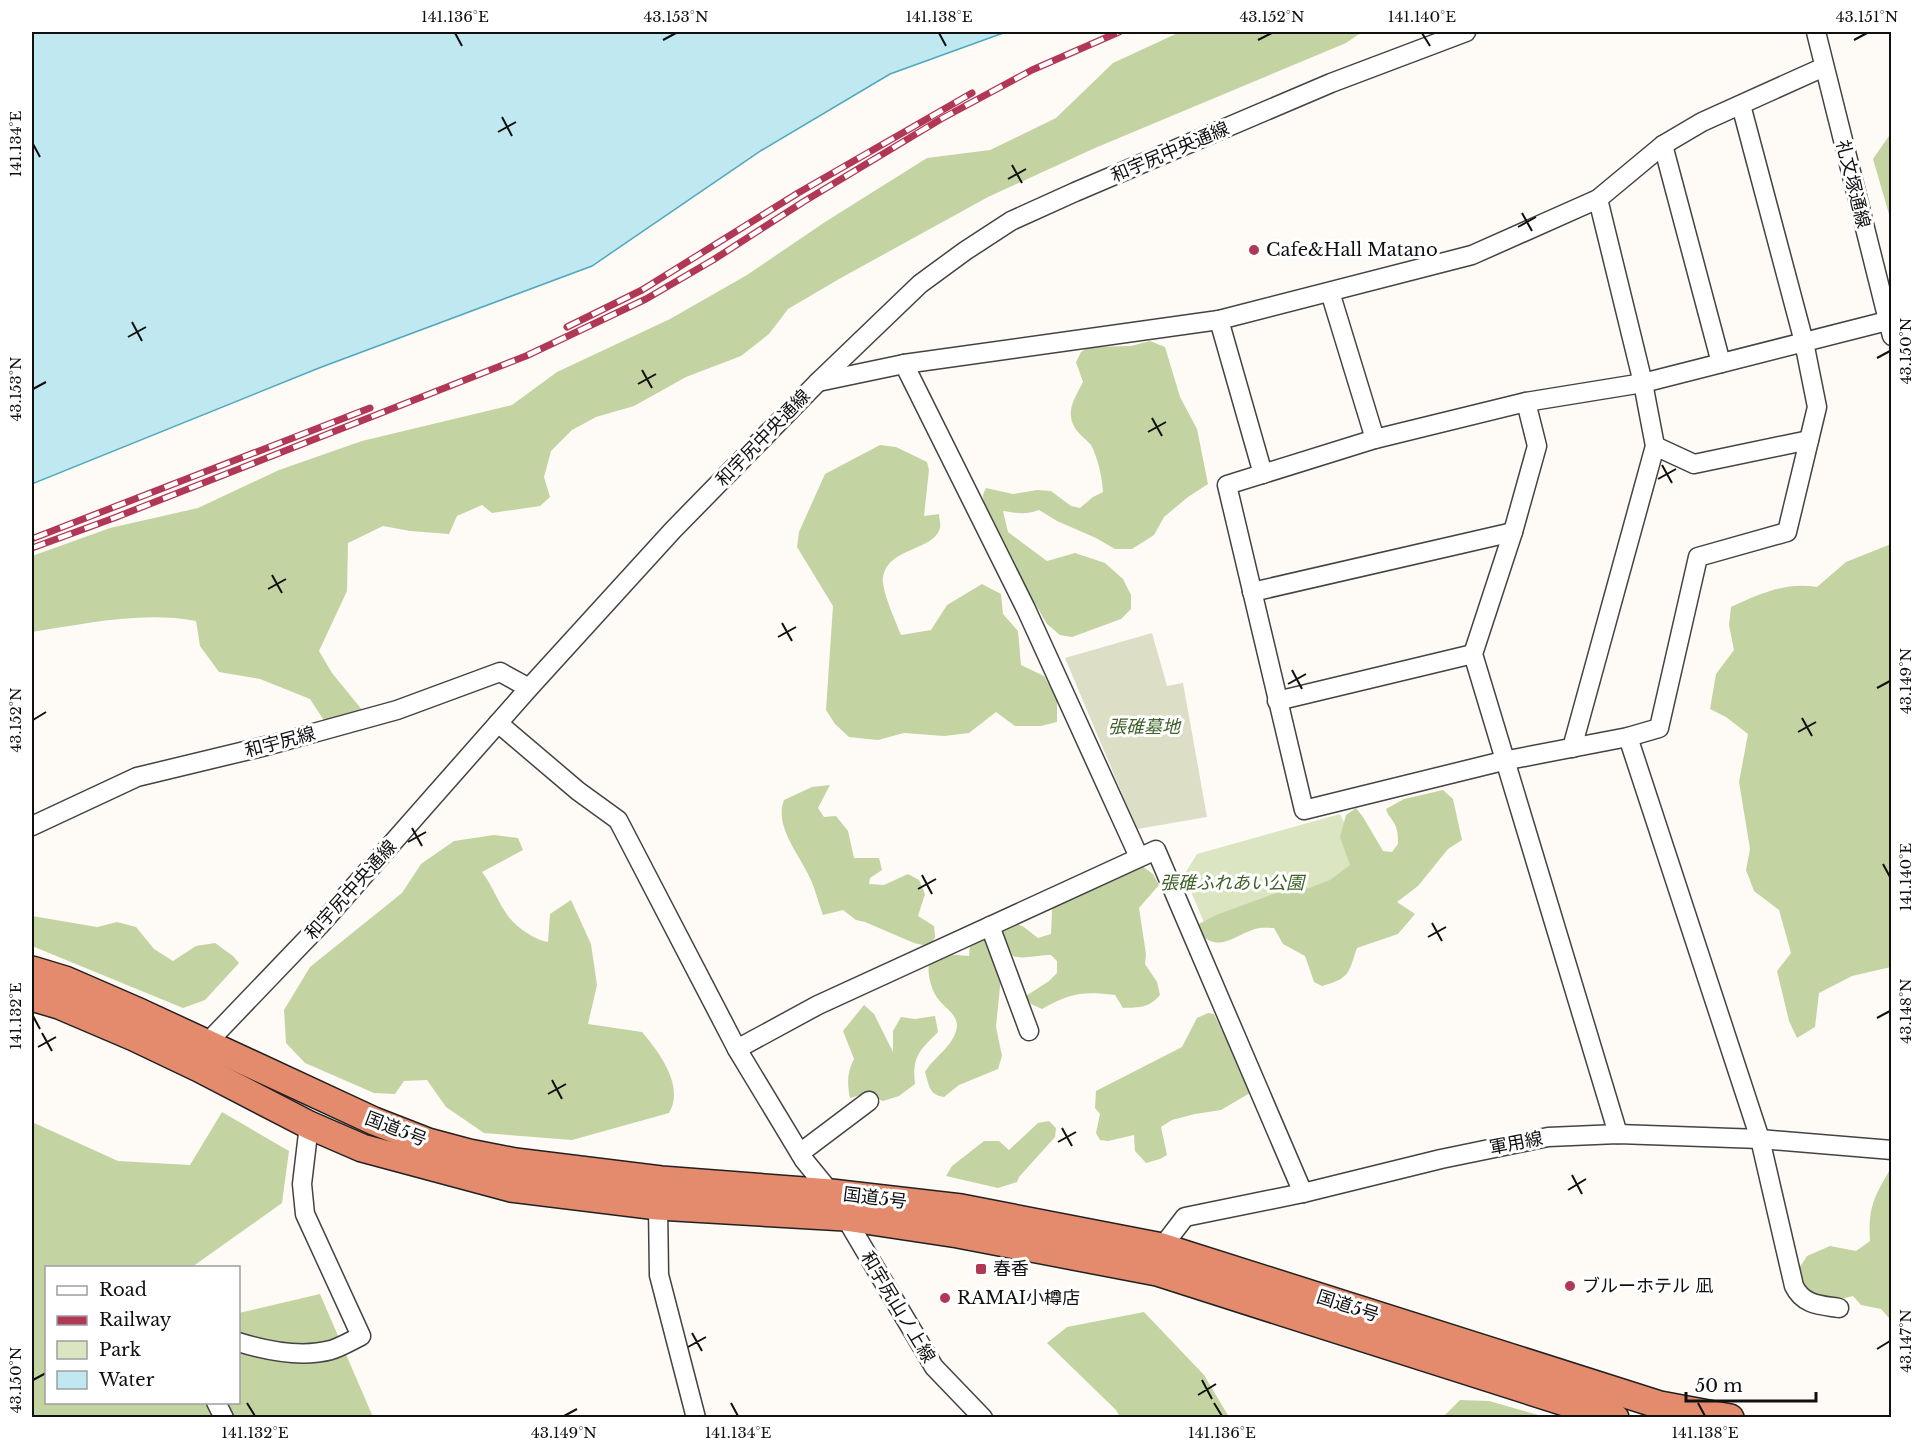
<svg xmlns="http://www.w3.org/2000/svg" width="1923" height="1449" viewBox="0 0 1923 1449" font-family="'Libre Baskerville','Noto Sans JP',serif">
	<rect width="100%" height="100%" fill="#fefaf5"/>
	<path fill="#dbe5c1" d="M1340 814 1371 876 1208 932 1184 875 1197 854Z"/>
	<g fill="#c3d4a2">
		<path d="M1180 32H1362L1346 43 1095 148 988 197 839 279 788 309 769 334 741 356 686 377 634 406 596 417 572 430 551 451 544 477 550 497 540 506 492 513 482 505 457 516 449 534 410 531 383 526 348 543 347 591 319 651 332 673 363 711 325 722 310 699 260 679 219 672 200 646 196 621C141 611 86 624 32 632V556L110 528 198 508 279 470 362 441 512 405 557 372 670 319 747 275 825 222 927 158 990 150 1056 118 1113 63Z"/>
		<path d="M1891 133V221L1873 159Z"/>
		<path d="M1150 341 1165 347 1180 397 1197 429 1208 484 1188 497 1164 517 1154 535 1132 549H1115L1096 538 1057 521 1039 510C1025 515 1017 513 1003 511L1008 532 1047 561 1075 553 1105 563 1123 579 1131 595V609L1121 619 1072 637 1060 635 1047 624C1033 599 984 522 983 496 983 494 985 490 986 488L1013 494 1037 490 1051 491 1071 506 1080 508 1093 497 1103 492C1102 477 1098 458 1091 445 1087 440 1081 436 1077 431 1064 413 1074 400 1083 382L1076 362 1081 352 1089 347 1131 346Z"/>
		<path d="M880 445 896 447 927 462 929 470 924 516 939 514C939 518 941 524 940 528 934 551 888 547 883 577 881 590 896 622 901 635L931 630 947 605 982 584 1001 594 1003 614 1018 631 1021 665 1044 676 1057 699V722L1041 726H1015L996 712 969 733 944 736 904 733 878 740 849 737 835 724 826 710 833 606 797 547 799 532 825 474Z"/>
		<path d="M1891 544V967L1852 976 1819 993 1815 1027 1797 1038 1789 1021 1777 971 1791 953 1779 910 1754 891 1746 870 1750 849 1739 782 1748 734 1726 717 1710 709 1716 674 1734 650 1729 625 1731 607C1760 594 1784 582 1817 587L1846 562Z"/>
		<path d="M830 785 818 808 824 817 836 816 848 831 854 858H879L882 870 870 878 869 884 884 885 908 874 919 880 925 894 918 916 934 926 935 937 932 943 923 945 914 943 865 922 856 920 843 910 823 915C818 902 815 887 808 874 798 853 774 825 784 800L812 787Z"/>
		<path d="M1443 790 1453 799 1462 840 1448 849 1418 886 1397 902 1415 914 1398 934 1357 948C1348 974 1350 978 1322 986L1314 982 1305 956 1283 944 1274 928C1268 928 1261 927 1255 929 1233 936 1218 954 1199 932V924L1216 915 1276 893 1309 888 1330 880 1350 865 1340 837 1346 815 1356 808 1363 817 1383 851 1392 852 1398 844C1398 837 1398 829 1394 823 1391 817 1388 816 1386 809L1404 799Z"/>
		<path d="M494 835 518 838 523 850 482 872C492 885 497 900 506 913 513 925 534 940 548 942L550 914 571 900 591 944 597 985 588 1024 642 1032C659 1052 685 1086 669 1113L572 1140 484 1133 446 1107 427 1080 404 1081 395 1094 374 1093 305 1063 286 1043 284 1010 310 967 402 893 421 864 454 841Z"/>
		<path d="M1142 866 1153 874 1159 885 1139 908 1146 954 1145 964 1157 982 1160 995C1148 1009 1139 1007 1123 1008L1115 995C1083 991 1070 993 1042 1009L1031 1004 1026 996 1049 981 1057 973V961L1051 955C1038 954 1026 960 1013 956L1000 929C1019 919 1022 926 1038 938L1051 934 1052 910 1055 900Z"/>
		<path d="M32 916 97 927 117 922 136 927 154 949 173 961 196 946 215 943 233 956 239 963 205 1000 183 1008 32 946Z"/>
		<path d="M980 937 988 938 1001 977 996 1027 1002 1056 998 1069 959 1085 944 1097C929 1095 929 1085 925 1072 934 1057 951 1048 956 1031 961 1017 946 1009 939 1000 932 992 927 975 929 965L945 954 969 956 970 945Z"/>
		<path d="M864 1005 874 1014 893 1052V1031L901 1017 915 1019 935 1016 938 1032C919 1051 912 1057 915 1084L899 1096 883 1101 864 1094 850 1098C847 1083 847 1072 854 1059L843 1031Z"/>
		<path d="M1208 1013 1214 1014 1245 1078 1250 1093 1221 1110 1195 1114 1172 1120 1161 1127 1167 1155 1160 1159 1146 1163 1135 1151 1134 1135 1108 1141 1100 1140 1096 1133 1100 1114 1095 1108 1096 1091 1182 1047 1197 1018Z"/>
		<path d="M222 1112 289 1151 282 1203 192 1267 46 1268V1402H238L239 1313 320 1294 373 1417 32 1418V1122L118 1161 190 1165Z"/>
		<path d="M1049 1121 1056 1128 1055 1137 1019 1177 1017 1182 998 1188 946 1176 952 1166 984 1141H999L1009 1150 1038 1123Z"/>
		<path d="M1891 1168V1320L1881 1309 1861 1305 1853 1296 1838 1300 1804 1294 1796 1273 1807 1256 1830 1246 1856 1251 1870 1241C1868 1207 1874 1197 1891 1168Z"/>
		<path d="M1144 1312 1204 1375 1229 1417H1120L1116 1410 1047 1343 1067 1327Z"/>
		<path d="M1460 1400 1489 1401 1545 1417H1443Z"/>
	</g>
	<path fill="#dcdfc6" d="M1152 633 1167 686 1183 683 1207 817 1137 829 1065 658Z"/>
	<path fill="#bfe8f0" stroke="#4ea9bf" stroke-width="1.5" d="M32 32H1006L890 74 762 150 592 266 319 368 32 484Z"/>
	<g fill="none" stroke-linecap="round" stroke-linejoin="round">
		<g stroke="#434343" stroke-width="21">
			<g id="minor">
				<path d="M1816 32 1892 336"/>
				<path d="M1741 105 1804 342 1817 407 1787 532 1698 557 1659 728 1628 737 1503 761 1304 810 1227 485 1375 439 1526 402 1643 383 1887 321"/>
				<path d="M1663 145 1721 363"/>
				<path d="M1330 292 1375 439"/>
				<path d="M1219 320 1263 474"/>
				<path d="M904 364 1026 609 1139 857"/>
				<path d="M818 382 904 364 1219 320 1472 255 1598 199 1663 145 1702 122 1824 67"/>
				<path d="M1526 402 1537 446 1513 532 1473 654 1618 1134"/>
				<path d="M1655 446 1694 464 1809 440"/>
				<path d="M1252 592 1513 532"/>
				<path d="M1277 701 1473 654"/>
				<path d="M498 723 578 791 618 820 737 1049 804 1160 831 1193"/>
				<path d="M1628 737 1760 1139 1794 1286C1803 1305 1820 1305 1839 1308"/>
				<path d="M1572 748 1655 446 1643 383 1598 199"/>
				<path d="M32 826 137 777 270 745 397 710 500 672 529 688"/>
				<path d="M990 926 1029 1031"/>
				<path d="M206 1044 321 924 529 688 673 530 818 382 920 284 965 251 1011 221 1075 192 1331 83 1466 32"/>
				<path d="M737 1049 818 1005 1156 850 1303 1193"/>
				<path d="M800 1153 869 1101"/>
				<path d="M658 1206 659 1275 696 1418"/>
				<path d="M845 1217 934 1367 983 1418"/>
				<path d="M1162 1247 1185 1217 1303 1193 1441 1159 1548 1137 1618 1134 1760 1139 1892 1150"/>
				<path d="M238 1342C267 1351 301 1358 331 1350 341 1347 351 1341 361 1336L305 1214 302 1184 309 1125"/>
				<path d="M216 1402 224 1418"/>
			</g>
		</g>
		<g stroke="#212121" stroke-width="30">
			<g id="highway">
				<path d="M32 970 65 980 141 1013 374 1121 428 1142 469 1153 515 1162 661 1180 831 1193 961 1208 1162 1247 1660 1405 1730 1418"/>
				<path d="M32 997 59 1005 134 1037 199 1068 309 1125 362 1148 511 1188 658 1206 845 1217 958 1234 1157 1272 1615 1418"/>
			</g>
		</g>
		<use href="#minor" stroke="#fff" stroke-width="18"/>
		<use href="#highway" stroke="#e48b6d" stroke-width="27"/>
		<g stroke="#b13756" stroke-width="7">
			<g id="rail">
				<path d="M567 327 642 290 798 193 972 93"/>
				<path d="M34 538 370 408"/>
				<path d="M32 548 114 518 526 356 646 299 713 260 803 202 941 119 1032 70 1119 32"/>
			</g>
		</g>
		<use href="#rail" stroke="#fff" stroke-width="4.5" stroke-dasharray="14" stroke-linecap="butt"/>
	</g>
	<path fill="none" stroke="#101010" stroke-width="2" d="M455 33 462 46M939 33 946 46M1422 33 1430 46M663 40 676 33M1258 40 1272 33M1854 40 1867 33M502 117 512 136M498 132 516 122M33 144 40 157M1012 165 1022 183M1008 179 1026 169M1522 213 1532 231M1518 227 1536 217M132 322 142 341M128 337 146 327M1877 358 1890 351M642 370 652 388M638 384 656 374M33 389 46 382M1152 418 1162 436M1148 432 1166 422M1662 465 1672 483M1658 479 1676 469M272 575 282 593M268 589 286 579M782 623 792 641M778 637 796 627M1292 670 1302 689M1288 684 1306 674M1877 688 1890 681M1802 718 1812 736M33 720 46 712M1798 732 1816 722M412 828 422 846M408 842 426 832M1883 864 1890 877M922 875 932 894M918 889 936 879M1432 923 1442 941M1428 937 1446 927M33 1016 40 1029M1877 1018 1890 1011M42 1033 52 1051M38 1047 56 1037M552 1080 562 1099M548 1094 566 1084M1062 1128 1072 1146M1058 1142 1076 1132M1572 1175 1582 1194M1568 1190 1586 1179M692 1333 702 1351M688 1347 706 1337M1877 1349 1890 1341M33 1380 46 1373M1202 1380 1212 1399M1198 1395 1216 1384M247 1403 255 1416M731 1403 738 1416M1214 1403 1222 1416M1698 1403 1705 1416M564 1416 577 1409"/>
	<g fill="#b13756" stroke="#fff" stroke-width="2">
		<circle cx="1254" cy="250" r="6"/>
		<rect x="975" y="1263" width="12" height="12" rx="3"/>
		<circle cx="1570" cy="1286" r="6"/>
		<circle cx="945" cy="1298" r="6"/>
	</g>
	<g text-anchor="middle" stroke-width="6" stroke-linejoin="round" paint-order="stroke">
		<g font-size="18" fill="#101010" stroke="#fff">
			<text transform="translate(1170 152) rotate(-23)" y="6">和宇尻中央通線</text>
			<text transform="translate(1853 184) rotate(76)" y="6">礼文塚通線</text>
			<text transform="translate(763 438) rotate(-46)" y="6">和宇尻中央通線</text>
			<text transform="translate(280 742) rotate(-15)" y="6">和宇尻線</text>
			<text transform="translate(351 890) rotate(-48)" y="6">和宇尻中央通線</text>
			<text transform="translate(396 1129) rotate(21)" y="6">国道5号</text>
			<text transform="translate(1516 1143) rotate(-11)" y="6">軍用線</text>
			<text transform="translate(875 1198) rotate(7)" y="6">国道5号</text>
			<text transform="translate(1348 1306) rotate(18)" y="6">国道5号</text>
			<text transform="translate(898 1307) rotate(59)" y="6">和宇尻山ノ上線</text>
		</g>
		<g font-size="18" fill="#101010" stroke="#fff" text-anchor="start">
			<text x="1266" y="256">Cafe&amp;Hall Matano</text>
			<text x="993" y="1275">春香</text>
			<text x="1582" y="1292">ブルーホテル 凪</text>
			<text x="957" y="1304">RAMAI小樽店</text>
		</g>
		<g font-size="18" font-style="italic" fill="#3f6227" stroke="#fff">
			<text x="1144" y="733">張碓墓地</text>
			<text x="1232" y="889">張碓ふれあい公園</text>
		</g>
	</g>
	<rect width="1923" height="1449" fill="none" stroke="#ffffff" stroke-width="66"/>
	<rect x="45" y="1266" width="195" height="138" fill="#ffffff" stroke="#9f9f9f" stroke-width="1.5"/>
	<rect x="57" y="1286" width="30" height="9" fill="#ffffff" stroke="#9f9f9f" stroke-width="1.5"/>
	<text x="99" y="1296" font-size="18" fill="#101010">Road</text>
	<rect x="57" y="1316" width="30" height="9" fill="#b13756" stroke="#9f9f9f" stroke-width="1.5"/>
	<text x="99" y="1326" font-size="18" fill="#101010">Railway</text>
	<rect x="57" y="1341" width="30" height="18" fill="#dbe5c1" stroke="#9f9f9f" stroke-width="1.5"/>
	<text x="99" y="1356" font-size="18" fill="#101010">Park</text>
	<rect x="57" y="1371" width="30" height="18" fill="#bfe8f0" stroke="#9f9f9f" stroke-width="1.5"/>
	<text x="99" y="1386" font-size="18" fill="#101010">Water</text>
	<path d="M1686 1392v9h130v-9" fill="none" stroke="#101010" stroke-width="3"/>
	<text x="1695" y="1392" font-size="18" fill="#101010" stroke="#ffffff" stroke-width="4.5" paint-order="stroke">50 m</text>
	<rect x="33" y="33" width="1857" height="1383" fill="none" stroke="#101010" stroke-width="2"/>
	<g font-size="15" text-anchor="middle" fill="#101010">
		<text x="455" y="22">141.136°E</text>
		<text x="676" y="22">43.153°N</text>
		<text x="939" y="22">141.138°E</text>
		<text x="1272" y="22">43.152°N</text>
		<text x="1422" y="22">141.140°E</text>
		<text x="1867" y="22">43.151°N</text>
		<text transform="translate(16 144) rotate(-90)" y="5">141.134°E</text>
		<text transform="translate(1906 351) rotate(-90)" y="5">43.150°N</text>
		<text transform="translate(16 389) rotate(-90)" y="5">43.153°N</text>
		<text transform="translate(1906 681) rotate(-90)" y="5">43.149°N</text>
		<text transform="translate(16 720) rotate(-90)" y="5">43.152°N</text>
		<text transform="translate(1906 877) rotate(-90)" y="5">141.140°E</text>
		<text transform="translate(1906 1011) rotate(-90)" y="5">43.148°N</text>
		<text transform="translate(16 1016) rotate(-90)" y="5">141.132°E</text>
		<text transform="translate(1906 1341) rotate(-90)" y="5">43.147°N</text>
		<text transform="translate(16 1380) rotate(-90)" y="5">43.150°N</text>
		<text x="255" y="1438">141.132°E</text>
		<text x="564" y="1438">43.149°N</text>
		<text x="738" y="1438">141.134°E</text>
		<text x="1222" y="1438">141.136°E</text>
		<text x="1705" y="1438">141.138°E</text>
	</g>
</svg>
